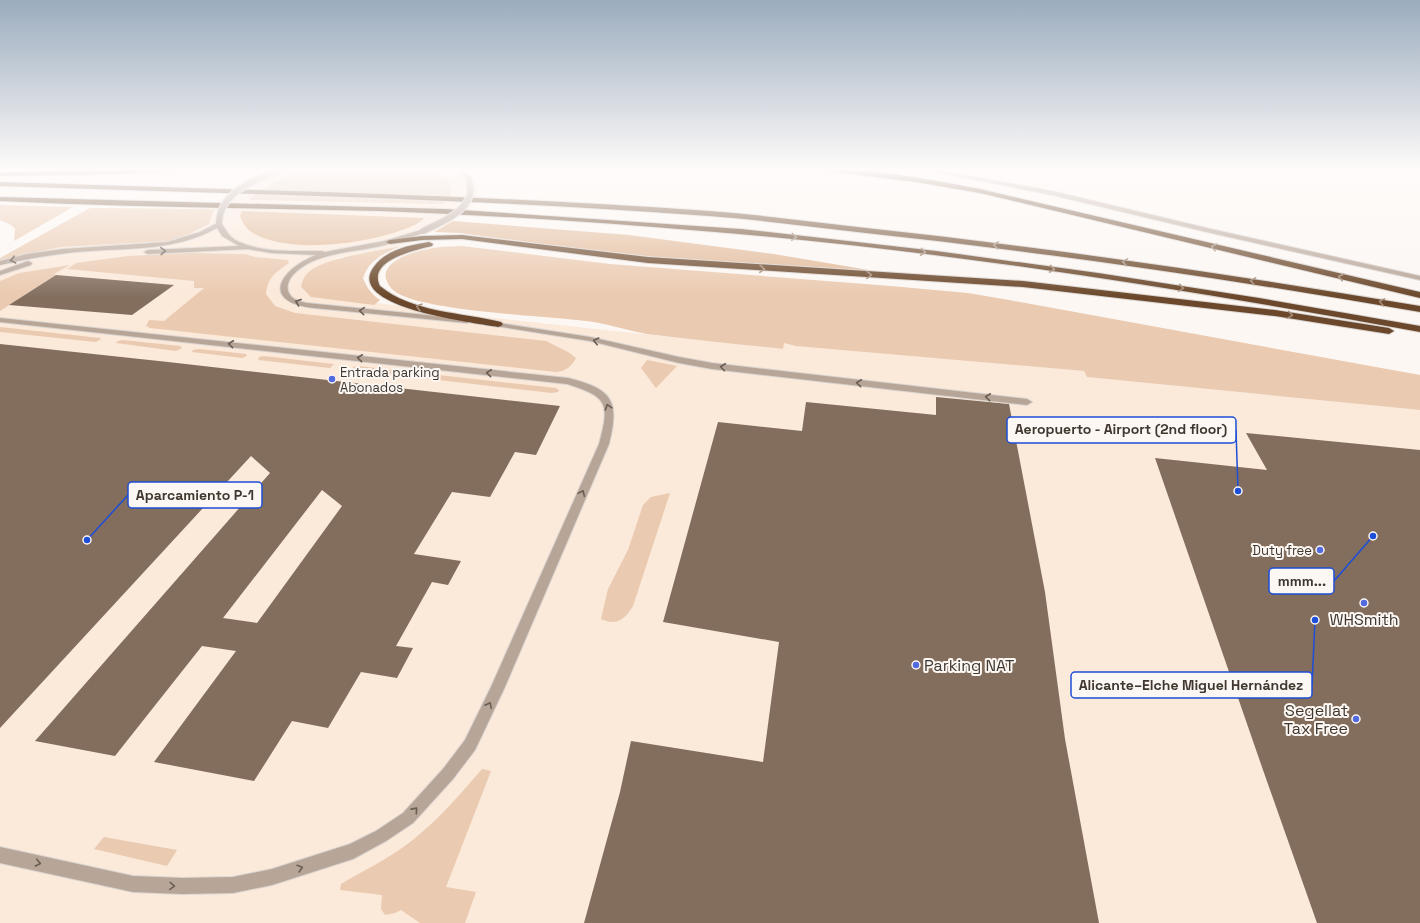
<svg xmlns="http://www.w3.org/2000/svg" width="1420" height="923" viewBox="0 0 1420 923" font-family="'Space Grotesk',sans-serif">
	<rect width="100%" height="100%" fill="#fcf7f3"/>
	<path fill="#fbe9da" d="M280 168H465L476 179 478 184 479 194 470 210 453 221 401 246 337 258 326 263 306 275 301 287 305 292 439 312 783 349V343L1084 371 1087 377 1420 410V923H0V260L61 247 170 241 178 238 208 224 214 209 221 199 239 185 256 176Z"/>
	<g fill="#eacab0">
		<path d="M319 168H427C444 175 462 185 443 204L249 200C267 182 295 173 319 168Z"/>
		<path d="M0 205 73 207 14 241 15 228 9 224 0 220Z"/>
		<path d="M90 208 214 209 209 224 189 234 170 241 61 247 0 260V258Z"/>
		<path d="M401 246C384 253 369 260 363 278 367 288 371 294 380 300L374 305 311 297 301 287C302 283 303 278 306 275 318 258 379 251 401 246Z"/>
		<path d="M462 246 610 264 891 286 968 293 1009 300 1420 375V410L1087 377 1084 371 796 346 784 343 783 349C738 344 692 340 647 334 629 331 612 325 594 322 557 316 413 312 392 289 370 265 410 252 429 249 439 246 451 247 462 246Z"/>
		<path d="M190 253 245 254 255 257 288 260 289 263C275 273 268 277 266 294L275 306 295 313 546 341 568 352 576 358C571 367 566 371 556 372L150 328 146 326 149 320 164 321 204 288H194V281L67 269 76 263 128 256Z"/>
		<path d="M70 265 54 274 56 275 0 311V281L19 273Z"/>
		<path d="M0 327 100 338 101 339 96 342 0 332Z"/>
		<path d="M123 340 180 346 182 348 176 351 116 343 118 341Z"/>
		<path d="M199 349 246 354 247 356 242 358 192 352 193 350Z"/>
		<path d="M264 356 333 364H334L330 368 258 360 259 357Z"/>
		<path d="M647 360 677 366 656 388 641 368Z"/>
		<path d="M358 366 556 388 559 390 558 392 552 393 352 370 353 367Z"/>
		<path d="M670 493 633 606C624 620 617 626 601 619L608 589 628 550 643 505 651 497Z"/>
		<path d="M482 769 491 771 446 887 476 892 465 923H420L401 910 395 913 385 915 381 909 382 895 340 890 341 884C361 872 382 862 402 848 432 827 458 797 482 769Z"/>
		<path d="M104 837 177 850 167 866 94 849Z"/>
	</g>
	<g fill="#e1b998">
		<path d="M242 211 424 218C418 225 407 228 399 231 363 244 283 255 250 231 245 227 242 222 240 216Z"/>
		<path d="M453 221 629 235 774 254 898 275 654 257 558 246 460 233 434 232Z"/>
	</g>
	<g fill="#836e5e" fill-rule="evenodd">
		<path d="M56 275 174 285 132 315 9 305Z"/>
		<path d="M0 344 168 362 560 406 536 455 515 452 490 497 452 492 414 554 461 561 448 585 432 582 396 646 413 648 397 678 361 672 328 728 292 721 254 781 154 762 236 651 202 646 115 756 35 741 270 473 251 456 0 728ZM322 490 342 506 257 623 223 618Z"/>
		<path d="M936 397 1009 404 1045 592 1065 739 1099 923H584L620 792 631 741 763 762 779 642 663 622 718 422 802 431 806 402 936 415Z"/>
		<path d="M1246 433 1420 450V923H1317L1263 770 1155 458 1267 470Z"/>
	</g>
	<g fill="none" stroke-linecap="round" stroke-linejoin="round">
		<g stroke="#dad4d0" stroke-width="2">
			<g id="minor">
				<path d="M281 168H290L278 173 275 171Z"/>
				<path d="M456 168H462L472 178 467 179Z"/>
				<path d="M915 168H927L1052 191 1211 229 1420 276V280L1211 233 1052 195Z"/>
				<path d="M219 222C224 224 226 234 235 240 260 253 294 251 322 251L325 252 384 241 421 230H425V232C411 238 396 242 381 246 352 253 313 252 292 276 288 281 286 288 289 293 292 300 301 302 307 303L467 319 471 321 467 323 314 308C260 302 279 270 316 255L271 253 248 249 148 254 144 252 148 250 239 246 222 236 217 228C178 250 134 248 90 251 59 253 30 258 0 265V261L27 254 63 249 167 242 200 232Z"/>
				<path d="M28 261 32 263 31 265 0 275V271Z"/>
				<path d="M0 318 568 378C612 389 620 400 609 444L504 689 475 750 453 779 413 823 386 841 353 859 272 885 233 893 182 894 133 892 0 863V847L133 876 182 878 233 877 272 869 350 844 376 831 403 813 443 769 465 740 491 687 599 444C610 403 608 397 567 384L0 322Z"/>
				<path d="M486 321 590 337 679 357 712 363 1027 399 1032 402 1027 405 712 369 679 363 590 341 489 325 485 323Z"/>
			</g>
		</g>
		<g stroke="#dad4d0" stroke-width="2">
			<g id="highway">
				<path d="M154 168H203L199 170 113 174 0 176V172Z"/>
				<path d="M479 168H536L532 170H482Z"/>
				<path d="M814 168C870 168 926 179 980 189L1420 292V298L980 193 916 182 818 170Z"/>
				<path d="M0 182C236 190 473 194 709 211 762 215 814 222 866 228 1052 248 1236 275 1420 306V312C1236 280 1052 253 866 233 814 227 762 220 709 216 473 198 236 194 0 186Z"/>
				<path d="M0 197 446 209 741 229 936 251 1098 273 1259 298 1420 326V332C1183 289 943 250 703 231 595 222 488 215 380 211 253 208 127 207 0 201Z"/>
				<path d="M462 235 648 257 1023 281 1275 310 1389 328 1394 331 1389 334 1275 316 1023 287 648 263 462 239 422 240 390 244 386 242 390 240 422 236Z"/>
				<path d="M429 242 433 244 432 246C416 250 367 260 380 286 413 313 461 312 501 322L503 324 501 326 498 327C476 323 346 308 373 268 385 250 409 245 429 242Z"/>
			</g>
		</g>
		<use href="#minor" fill="#b7a597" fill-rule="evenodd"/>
		<use href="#highway" fill="#6b482b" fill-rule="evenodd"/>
		<g stroke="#dad4d0" stroke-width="8" stroke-linecap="butt">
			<g id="minor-bridge">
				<path d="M219 224C219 193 254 180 278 171"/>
				<path d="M423 231C438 224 467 212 470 194 471 189 469 183 469 178"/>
			</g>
		</g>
		<use href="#minor-bridge" stroke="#b7a597" stroke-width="6"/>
	</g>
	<defs><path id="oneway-chevron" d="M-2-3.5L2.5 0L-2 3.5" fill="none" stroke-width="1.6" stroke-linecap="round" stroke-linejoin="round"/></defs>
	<g stroke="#a58e7b">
		<use href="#oneway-chevron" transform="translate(794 237) rotate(6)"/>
		<use href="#oneway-chevron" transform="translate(996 245) rotate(-173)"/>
		<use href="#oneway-chevron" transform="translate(1214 247) rotate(-166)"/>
		<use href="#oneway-chevron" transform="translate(923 252) rotate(7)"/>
		<use href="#oneway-chevron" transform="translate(1125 262) rotate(-171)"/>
		<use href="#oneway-chevron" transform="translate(762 269) rotate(4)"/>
		<use href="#oneway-chevron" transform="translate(1052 269) rotate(8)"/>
		<use href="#oneway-chevron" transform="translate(869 275) rotate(3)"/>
		<use href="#oneway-chevron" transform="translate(1341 277) rotate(-167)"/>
		<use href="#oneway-chevron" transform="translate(1253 281) rotate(-171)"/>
		<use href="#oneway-chevron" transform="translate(1181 288) rotate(9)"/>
		<use href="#oneway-chevron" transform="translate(1382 302) rotate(-170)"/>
		<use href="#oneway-chevron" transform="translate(419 307) rotate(-165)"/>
		<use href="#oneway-chevron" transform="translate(1290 315) rotate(9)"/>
	</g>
	<g stroke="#6a5e53">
		<use href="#oneway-chevron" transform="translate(163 251) rotate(-3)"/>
		<use href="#oneway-chevron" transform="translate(13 260) rotate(167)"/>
		<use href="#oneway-chevron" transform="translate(298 302) rotate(-160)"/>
		<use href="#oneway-chevron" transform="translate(362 311) rotate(-175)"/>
		<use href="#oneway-chevron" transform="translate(596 341) rotate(-167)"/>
		<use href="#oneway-chevron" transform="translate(231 344) rotate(-174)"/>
		<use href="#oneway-chevron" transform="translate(360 358) rotate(-174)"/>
		<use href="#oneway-chevron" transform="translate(723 367) rotate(-173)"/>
		<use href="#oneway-chevron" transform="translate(489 373) rotate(-174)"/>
		<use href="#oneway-chevron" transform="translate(859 383) rotate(-174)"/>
		<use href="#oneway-chevron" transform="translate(988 397) rotate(-174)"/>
		<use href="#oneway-chevron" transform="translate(608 407) rotate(-108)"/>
		<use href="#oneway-chevron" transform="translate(582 493) rotate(-66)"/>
		<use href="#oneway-chevron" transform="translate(489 705) rotate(-64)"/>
		<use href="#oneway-chevron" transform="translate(415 810) rotate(-48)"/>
		<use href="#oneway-chevron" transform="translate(38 863) rotate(11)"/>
		<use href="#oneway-chevron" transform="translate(300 868) rotate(-17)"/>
		<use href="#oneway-chevron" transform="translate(172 886) rotate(3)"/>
	</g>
	<linearGradient id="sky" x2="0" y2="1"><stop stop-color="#9bacbe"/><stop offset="0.57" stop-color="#fefbfa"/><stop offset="1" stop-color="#fefbfa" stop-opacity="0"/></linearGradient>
	<rect width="1420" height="297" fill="url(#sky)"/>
	<g fill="#516adf" stroke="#fcf7f3" stroke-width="1.5">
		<circle cx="332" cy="379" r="4"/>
		<circle cx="1320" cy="550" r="4"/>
		<circle cx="1364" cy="603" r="4"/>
		<circle cx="916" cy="665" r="4"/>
		<circle cx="1356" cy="719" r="4"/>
	</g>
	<g text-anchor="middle" stroke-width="4" stroke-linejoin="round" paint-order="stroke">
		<g font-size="13" fill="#40372f" stroke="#fcf7f3" text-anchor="start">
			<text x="340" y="377">Entrada parking<tspan x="340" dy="15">Abonados</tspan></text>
			<text x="1312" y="555" text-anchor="end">Duty free</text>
		</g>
		<g font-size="16" fill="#40372f" stroke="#fcf7f3">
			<text x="1364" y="625">WHSmith</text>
			<text x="924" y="671" text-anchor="start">Parking NAT</text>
			<text x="1348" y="716" text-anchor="end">Segellat<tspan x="1348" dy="18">Tax Free</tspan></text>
		</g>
	</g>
	<path fill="none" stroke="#1d4ed8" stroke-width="1.5" d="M1238 491L1236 430M87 540L128 495M1373 536L1334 581M1315 620L1312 685"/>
	<g fill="#1d4ed8" stroke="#fcf7f3" stroke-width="1.5">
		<circle cx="1238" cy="491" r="4"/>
		<circle cx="87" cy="540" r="4"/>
		<circle cx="1373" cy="536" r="4"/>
		<circle cx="1315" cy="620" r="4"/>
	</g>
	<g fill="#fcf7f3" stroke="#1d4ed8" stroke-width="1.5">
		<rect x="1007" y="417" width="229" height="26" rx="4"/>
		<rect x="128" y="482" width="134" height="26" rx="4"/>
		<rect x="1269" y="568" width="65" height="26" rx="4"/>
		<rect x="1071" y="672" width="241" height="26" rx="4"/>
	</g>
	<g font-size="14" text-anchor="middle" font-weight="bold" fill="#40372f">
		<text x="1121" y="434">Aeropuerto - Airport (2nd floor)</text>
		<text x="195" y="500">Aparcamiento P-1</text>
		<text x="1302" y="586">mmm...</text>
		<text x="1191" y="690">Alicante–Elche Miguel Hernández</text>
	</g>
</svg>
